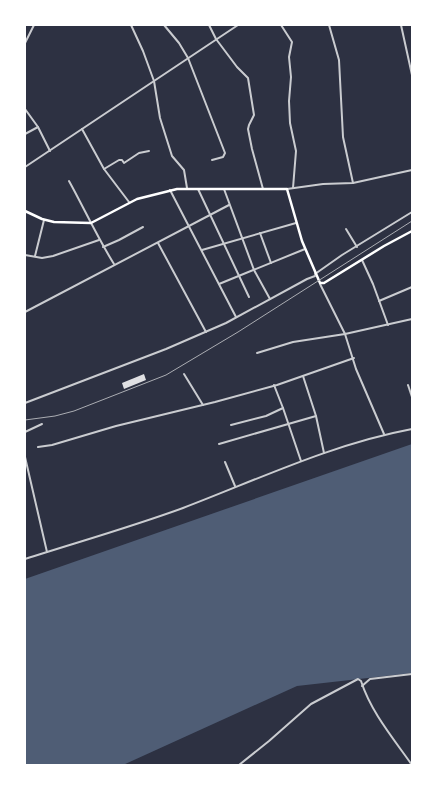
<svg xmlns="http://www.w3.org/2000/svg" width="437" height="790" viewBox="0 0 437 790" font-family="Commissioner,sans-serif">
	<rect width="100%" height="100%" fill="#2d3142"/>
	<path fill="#4f5d75" d="M412 444V673L297 686 123 765H25V579Z"/>
	<path fill="#e0e0e3" d="M144 374 146 380 124 389 122 383Z"/>
	<g fill="none" stroke-linecap="round" stroke-linejoin="round">
		<g stroke="#caccd0" stroke-width="2">
			<path d="M131 25 143 51 154 81 160 118 172 156 184 170 187 188"/>
			<path d="M164 25 179 43 188 58 225 153 223 157 212 160"/>
			<path d="M209 25 216 39 237 67 248 78 254 115 249 125 248 129 252 149 263 189"/>
			<path d="M281 25 292 42 289 57 291 77 289 101 290 123 296 151 293 188"/>
			<path d="M329 25 339 60 343 137 353 183"/>
			<path d="M401 25 412 75"/>
			<path d="M25 43 34 25"/>
			<path d="M25 109 38 127 50 151"/>
			<path d="M82 129 104 169 129 202"/>
			<path d="M25 134 38 127"/>
			<path d="M25 167 238 25"/>
			<path d="M104 169 119 160H122L124 163 139 153 149 151"/>
			<path d="M69 181C84 208 97 237 114 264"/>
			<path d="M198 189 249 297"/>
			<path d="M224 189 254 270 270 299"/>
			<path d="M287 189 323 184 353 183 412 170"/>
			<path d="M170 190 236 317"/>
			<path d="M346 229 357 247"/>
			<path d="M260 233 271 263"/>
			<path d="M158 243 206 332"/>
			<path d="M103 247 119 240 143 227"/>
			<path d="M202 250 296 223"/>
			<path d="M25 255 42 258 53 256 99 240"/>
			<path d="M35 256 44 220"/>
			<path d="M362 260 373 284 388 325"/>
			<path d="M315 274 342 255 412 212"/>
			<path d="M219 284 305 249"/>
			<path d="M379 301 412 287"/>
			<path d="M25 312 229 205"/>
			<path d="M257 353 293 342 345 334 356 369 384 434"/>
			<path d="M184 374 203 405"/>
			<path d="M303 376 316 416 324 453"/>
			<path d="M274 385 283 408 301 461"/>
			<path d="M408 385 412 397"/>
			<path d="M231 425 266 416 283 408"/>
			<path d="M25 432 42 424"/>
			<path d="M219 444 316 416"/>
			<path d="M38 447 52 445 116 426 215 402 277 385 354 358"/>
			<path d="M25 457 47 552"/>
			<path d="M225 462 235 486"/>
			<path d="M25 559C78 542 131 527 183 508 259 479 332 444 412 429"/>
			<path d="M362 686 370 679 412 674"/>
		</g>
		<g stroke="#caccd0" stroke-width="2">
			<path d="M320 284 345 334 412 319"/>
			<path d="M25 403 166 349 226 323 307 279 315 276"/>
			<path d="M239 765 269 741 311 704 358 679 361 681C371 712 393 738 412 765"/>
		</g>
		<path stroke="#fff" stroke-width="2.5" d="M25 211 42 219 54 222 91 223 137 199 177 189H287L302 241 320 283H324L384 246 412 231"/>
		<path stroke="#abadb3" stroke-width="1" d="M25 420 55 416 74 411 166 375 238 332 412 221"/>
	</g>
	<rect width="437" height="790" fill="none" stroke="#ffffff" stroke-width="52"/>
</svg>
